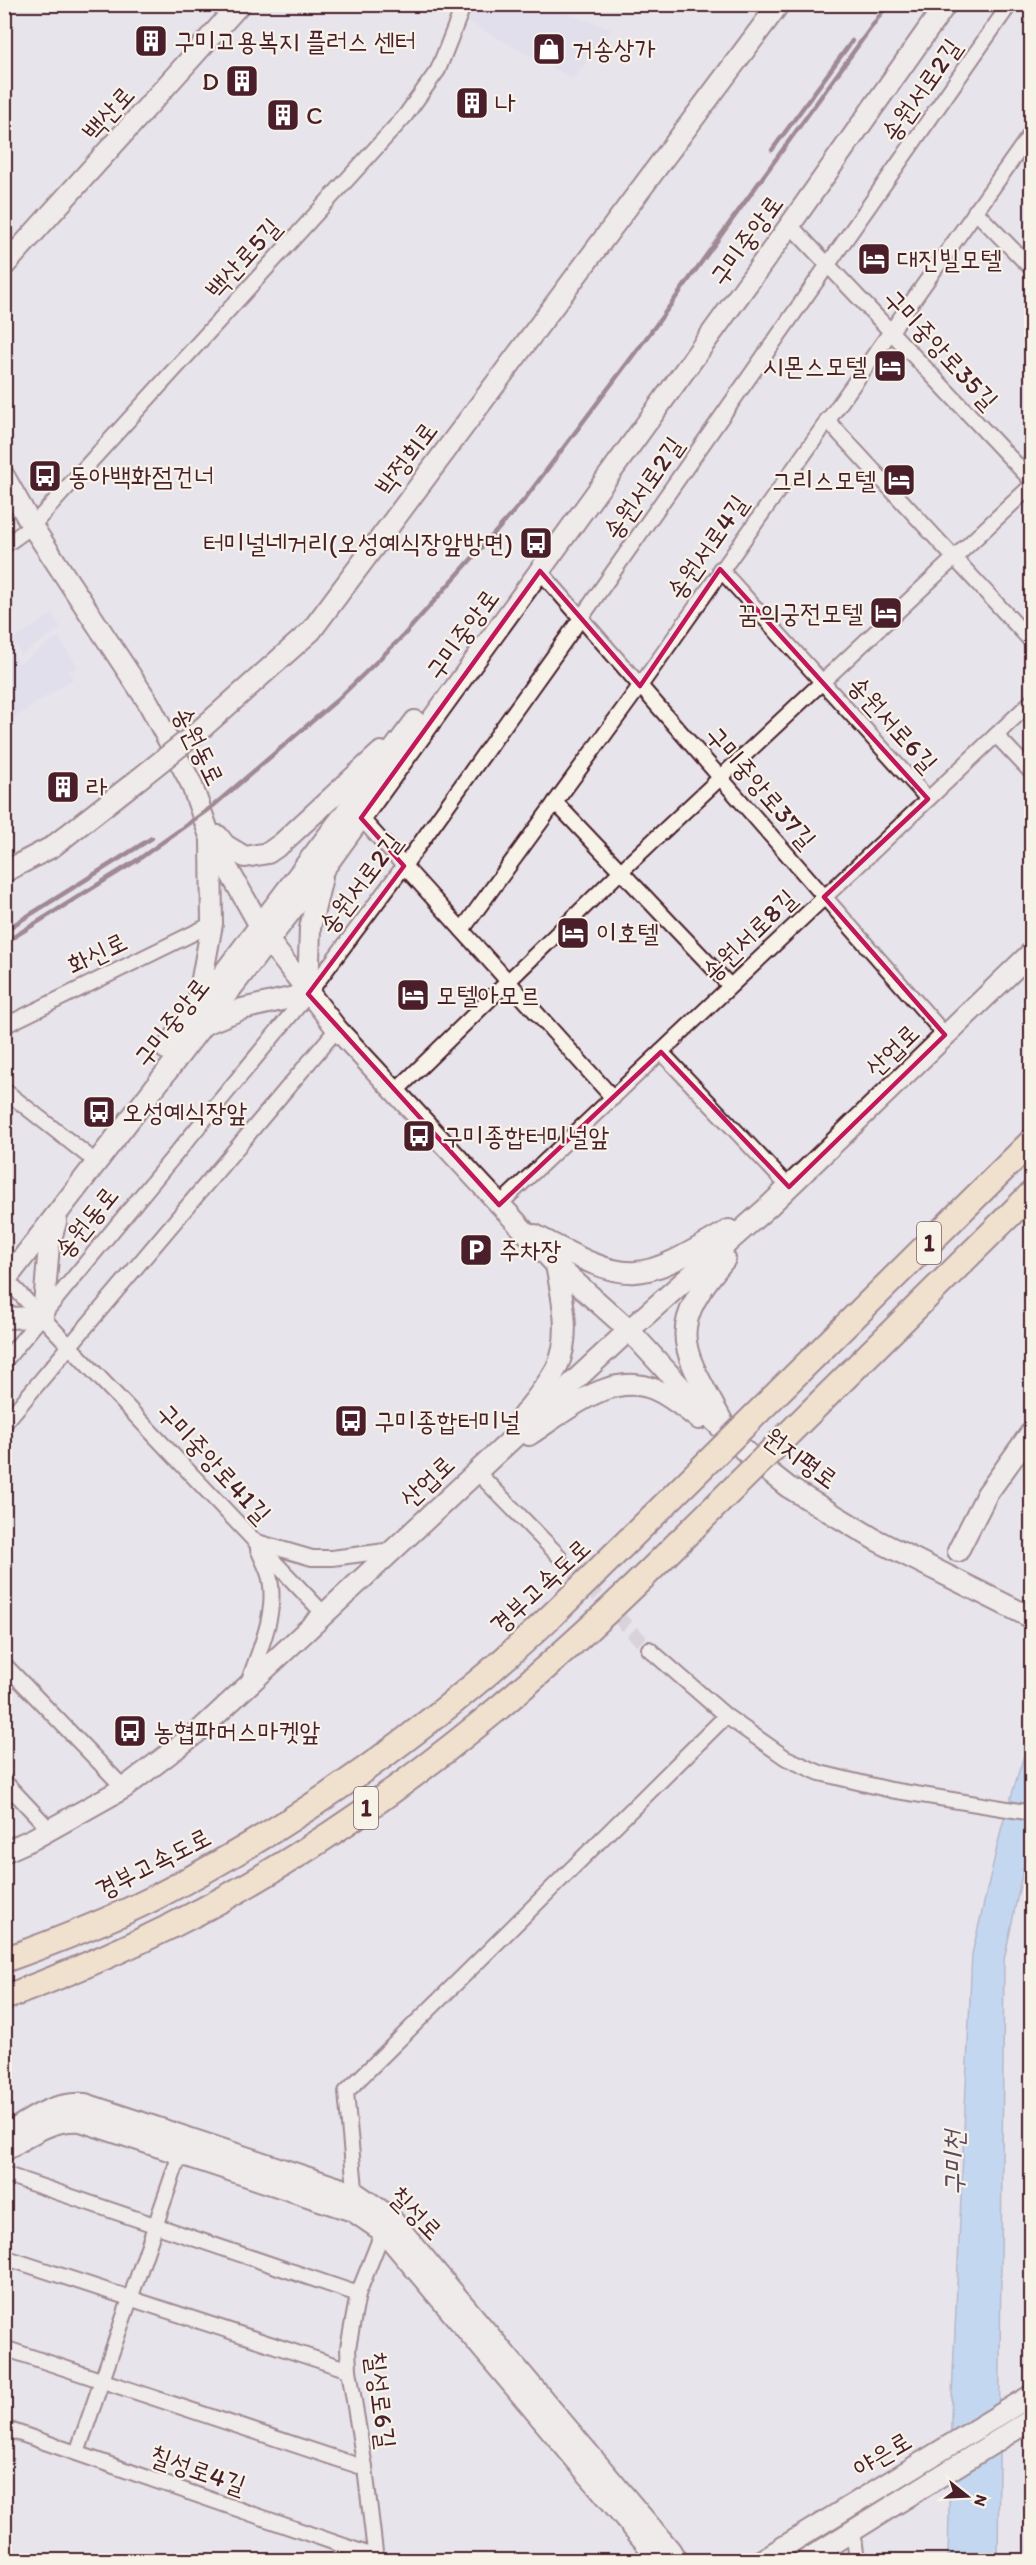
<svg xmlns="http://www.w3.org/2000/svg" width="1036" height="2565" viewBox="0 0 1036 2565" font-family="Itim,'Poor Story',sans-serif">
	<rect width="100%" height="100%" fill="#e7e4eb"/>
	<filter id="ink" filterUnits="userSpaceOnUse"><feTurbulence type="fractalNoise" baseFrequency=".0167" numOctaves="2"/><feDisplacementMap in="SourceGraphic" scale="12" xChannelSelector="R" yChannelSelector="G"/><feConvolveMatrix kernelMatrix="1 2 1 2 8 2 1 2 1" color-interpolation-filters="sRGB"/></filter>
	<g filter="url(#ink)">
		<g fill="#dcdaed">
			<path d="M464 5H543L611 29 573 79 459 17Z"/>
			<path d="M52 614 61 628 21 655 12 640Z"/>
			<path d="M58 637 78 667 69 672 73 679 5 724V646L7 645 19 663Z"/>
		</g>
		<path fill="#9ac8f5" stroke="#7a84a4" stroke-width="1.5" d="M1031 1733V1832L1004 1960 998 2560H948L951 2419 972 1954 1002 1826Z"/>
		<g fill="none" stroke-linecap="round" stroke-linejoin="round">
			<path stroke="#c8bdc5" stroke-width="14" stroke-dasharray="14 7" stroke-linecap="butt" d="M559 1556 649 1649"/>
			<g stroke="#4a1f2b" stroke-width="18">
				<g id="street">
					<path d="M975 211 1032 269"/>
					<path d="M790 225 1032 481"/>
					<path d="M827 420 1032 642"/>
					<path d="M4 546 32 526 405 116 438 70 464 4"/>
					<path d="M720 569 928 799"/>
					<path d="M540 571 945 1035"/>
					<path d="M996 735 1032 773"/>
					<path d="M555 802 730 986"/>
					<path d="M361 818 613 1098"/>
					<path d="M462 930 640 686 1032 132"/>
					<path d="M4 1026 212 924"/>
					<path d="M661 1052 789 1187"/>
					<path d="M4 1090 87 1155"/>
					<path d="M396 1091 621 871 1032 485"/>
					<path d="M499 1205 1032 701"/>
					<path d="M4 1277 323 1613"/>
					<path d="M4 1362 308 994 404 866 581 618 1010 4"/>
					<path d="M4 1424 337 1029"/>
					<path d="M477 1472 559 1556"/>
					<path d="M257 1542 312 1558H332L393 1550"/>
					<path d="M649 1649 726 1716 786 1758 820 1773 891 1790 1032 1813"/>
					<path d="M4 1664 124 1788"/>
					<path d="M248 1683C259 1651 277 1614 270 1579 268 1569 262 1559 258 1549"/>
					<path d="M4 1781 50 1830"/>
					<path d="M4 2174 358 2294"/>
					<path d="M356 2199 346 2092 726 1716"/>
					<path d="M4 2257 349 2370"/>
					<path d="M4 2348 365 2468"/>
					<path d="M4 2428 376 2557"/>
					<path d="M77 2453 180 2154"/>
					<path d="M853 2530 857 2560"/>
					<path d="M376 2560 365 2468 349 2370 348 2348 358 2294 385 2226"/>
				</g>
			</g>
			<g stroke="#4a1f2b" stroke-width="24">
				<g id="secondary">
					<path d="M4 266 240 4"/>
					<path d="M4 476 32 526 148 702 191 783 211 839 268 940 337 1029 556 1265 629 1330 693 1400 755 1461 788 1487 876 1540 1032 1618"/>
					<path d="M200 730 311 631 779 4"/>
					<path d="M218 836 225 845 245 857 268 853 281 844 381 752"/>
					<path d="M4 872 52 847 140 778"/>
					<path d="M308 994 310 928 322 877"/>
					<path d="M197 1006 212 924 211 841"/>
					<path d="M205 1024 242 1009 308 994"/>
					<path d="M166 1049 415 721"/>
					<path d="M535 1235C632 1286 635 1285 729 1230"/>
					<path d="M4 1282 326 866 790 225 946 4"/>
					<path d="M4 1318 43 1317 49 1245 56 1222"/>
					<path d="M521 1418C533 1402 548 1385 557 1367 572 1336 562 1297 556 1265"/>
					<path d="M722 1421C681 1346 665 1330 725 1259"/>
					<path d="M529 1435C565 1412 610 1370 656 1390 672 1397 685 1409 699 1419"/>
					<path d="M958 1551 987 1494 1032 1431"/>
					<path d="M4 1852 33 1839 124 1788 199 1731 629 1330 768 1207 1032 952"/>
					<path d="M4 2136C31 2119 52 2102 85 2104L357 2194 389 2216 670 2550 676 2560"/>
					<path d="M4 2151C30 2135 50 2119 81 2121L353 2211 385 2233 660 2560"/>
					<path d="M762 2560 1032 2395"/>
					<path d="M806 2560 1032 2419"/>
				</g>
			</g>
			<g stroke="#4a1f2b" stroke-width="28">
				<g id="highway">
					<path d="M826 1345 1032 1141"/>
					<path d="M852 1371 1032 1193"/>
					<path d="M4 1960C54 1942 104 1923 152 1899 271 1838 385 1761 487 1674 545 1625 598 1570 652 1517"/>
					<path d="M4 1998C92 1965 177 1927 258 1879 413 1788 551 1670 678 1543"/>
				</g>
			</g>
			<use href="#street" stroke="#f7f3e8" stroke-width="14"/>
			<use href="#secondary" stroke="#f7f3e8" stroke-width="20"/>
			<use href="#highway" stroke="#faddab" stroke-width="24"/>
			<g stroke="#4a1f2b" stroke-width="4.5">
				<path d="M772 150 852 41"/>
				<path d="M4 931 152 838"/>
				<path d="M4 943 139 859 213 806 337 700 403 636 524 500 656 325 888 4"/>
			</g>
			<g stroke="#4a1f2b" stroke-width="24" stroke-linecap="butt">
				<path id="secondary-bridge" d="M140 778 200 730"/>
			</g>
			<g stroke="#4a1f2b" stroke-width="28" stroke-linecap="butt">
				<g id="highway-bridge">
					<path d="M652 1517 826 1345"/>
					<path d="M678 1543 852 1371"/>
				</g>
			</g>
			<use href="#secondary-bridge" stroke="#f7f3e8" stroke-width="20"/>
			<use href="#highway-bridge" stroke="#faddab" stroke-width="24"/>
		</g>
	</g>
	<path d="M0 0H1036V2565H0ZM720 569 928 799 824 897 945 1035 789 1187 661 1052 499 1205 308 994 404 866 361 818 540 571 640 686Z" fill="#e7e4eb" fill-opacity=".55" fill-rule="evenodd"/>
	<path fill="none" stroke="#c2185b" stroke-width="4.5" stroke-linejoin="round" d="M720 569 928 799 824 897 945 1035 789 1187 661 1052 499 1205 308 994 404 866 361 818 540 571 640 686Z"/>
	<defs>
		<g id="building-square" transform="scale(1.725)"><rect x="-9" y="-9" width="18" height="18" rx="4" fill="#4a1f2b" stroke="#f7f3e8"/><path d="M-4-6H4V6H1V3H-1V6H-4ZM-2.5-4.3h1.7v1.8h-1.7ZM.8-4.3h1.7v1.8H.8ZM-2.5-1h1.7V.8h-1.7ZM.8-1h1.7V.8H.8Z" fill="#fff"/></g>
		<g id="shop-square" transform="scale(1.725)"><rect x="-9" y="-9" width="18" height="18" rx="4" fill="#4a1f2b" stroke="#f7f3e8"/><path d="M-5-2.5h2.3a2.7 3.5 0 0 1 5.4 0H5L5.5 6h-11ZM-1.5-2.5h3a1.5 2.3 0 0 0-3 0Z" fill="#fff"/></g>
		<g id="hotel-square" transform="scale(1.725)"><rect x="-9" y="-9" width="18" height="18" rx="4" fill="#4a1f2b" stroke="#f7f3e8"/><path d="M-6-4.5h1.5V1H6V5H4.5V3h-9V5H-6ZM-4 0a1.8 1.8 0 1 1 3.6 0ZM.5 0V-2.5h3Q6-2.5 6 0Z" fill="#fff"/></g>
		<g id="bus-square" transform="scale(1.725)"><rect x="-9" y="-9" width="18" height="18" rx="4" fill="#4a1f2b" stroke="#f7f3e8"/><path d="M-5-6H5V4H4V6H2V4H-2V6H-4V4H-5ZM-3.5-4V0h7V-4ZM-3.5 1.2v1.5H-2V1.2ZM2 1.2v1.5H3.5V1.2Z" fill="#fff"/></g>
		<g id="parking-square" transform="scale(1.725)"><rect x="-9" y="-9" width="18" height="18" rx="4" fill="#4a1f2b" stroke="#f7f3e8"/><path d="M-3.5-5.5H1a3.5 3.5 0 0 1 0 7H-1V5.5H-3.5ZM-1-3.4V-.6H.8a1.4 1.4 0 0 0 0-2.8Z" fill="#fff"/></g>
	</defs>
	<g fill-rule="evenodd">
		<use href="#building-square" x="151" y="41"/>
		<use href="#shop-square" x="549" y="49"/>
		<use href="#building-square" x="242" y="81"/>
		<use href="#building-square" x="472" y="103"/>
		<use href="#building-square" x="283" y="115"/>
		<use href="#hotel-square" x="874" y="259"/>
		<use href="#hotel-square" x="890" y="366"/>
		<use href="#bus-square" x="45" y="476"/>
		<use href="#hotel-square" x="899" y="480"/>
		<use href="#bus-square" x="536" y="543"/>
		<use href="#hotel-square" x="886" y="613"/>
		<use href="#building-square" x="63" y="787"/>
		<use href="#hotel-square" x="573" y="933"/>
		<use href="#hotel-square" x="413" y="995"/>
		<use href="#bus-square" x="99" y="1112"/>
		<use href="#bus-square" x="419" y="1136"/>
		<use href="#parking-square" x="476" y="1250"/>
		<use href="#bus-square" x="351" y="1421"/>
		<use href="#bus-square" x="130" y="1731"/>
	</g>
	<g text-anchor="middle" stroke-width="4.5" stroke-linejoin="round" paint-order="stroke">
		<g fill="#f7f3e8" stroke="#7e5f64" stroke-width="1.5">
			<rect x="917" y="1222" width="24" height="42" rx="4.5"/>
			<rect x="354" y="1787" width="24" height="42" rx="4.5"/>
		</g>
		<g font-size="24" font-weight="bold" fill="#4a1f2b">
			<text x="929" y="1251">1</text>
			<text x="366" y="1816">1</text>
		</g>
		<g font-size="26" fill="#4a1f2b" stroke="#f7f3e8" text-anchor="start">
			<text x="174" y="50">구미고용복지 플러스 센터</text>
			<text x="572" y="58">거송상가</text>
			<text x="219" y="90" text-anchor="end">D</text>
			<text x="495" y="112">나</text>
			<text x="306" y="124">C</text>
			<text x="897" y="268">대진빌모텔</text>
			<text x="867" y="375" text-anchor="end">시몬스모텔</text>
			<text x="68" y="485">동아백화점건너</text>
			<text x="876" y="489" text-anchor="end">그리스모텔</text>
			<text x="513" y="552" text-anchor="end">터미널네거리(오성예식장앞방면)</text>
			<text x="863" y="622" text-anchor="end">꿈의궁전모텔</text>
			<text x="86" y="796">라</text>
			<text x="596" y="942">이호텔</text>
			<text x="436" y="1004">모텔아모르</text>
			<text x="122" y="1121">오성예식장앞</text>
			<text x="442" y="1145">구미종합터미널앞</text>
			<text x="499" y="1259">주차장</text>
			<text x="374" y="1430">구미종합터미널</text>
			<text x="153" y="1740">농협파머스마켓앞</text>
		</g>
		<g font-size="26" fill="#4a1f2b" stroke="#f7f3e8">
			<text transform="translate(921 90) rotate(-55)" y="9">송원서로2길</text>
			<text transform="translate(108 113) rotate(-48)" y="9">백산로</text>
			<text transform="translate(746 240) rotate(-54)" y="9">구미중앙로</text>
			<text transform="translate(243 258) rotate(-48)" y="9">백산로5길</text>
			<text transform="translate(941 349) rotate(47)" y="9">구미중앙로35길</text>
			<text transform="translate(406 458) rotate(-53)" y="9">박정희로</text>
			<text transform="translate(643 488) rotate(-55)" y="9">송원서로2길</text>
			<text transform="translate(707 547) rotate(-55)" y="9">송원서로4길</text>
			<text transform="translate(462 634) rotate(-54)" y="9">구미중앙로</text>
			<text transform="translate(893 724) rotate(48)" y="9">송원서로6길</text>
			<text transform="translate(199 746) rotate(64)" y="9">송원동로</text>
			<text transform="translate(761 787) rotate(49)" y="9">구미중앙로37길</text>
			<text transform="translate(360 883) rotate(-53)" y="9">송원서로2길</text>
			<text transform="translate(749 935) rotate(-44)" y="9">송원서로8길</text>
			<text transform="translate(97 953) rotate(-26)" y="9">화신로</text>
			<text transform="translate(171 1022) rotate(-52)" y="9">구미중앙로</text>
			<text transform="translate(892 1050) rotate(-44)" y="9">산업로</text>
			<text transform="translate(86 1222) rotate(-51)" y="9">송원동로</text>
			<text transform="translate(801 1458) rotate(36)" y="9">원지평로</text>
			<text transform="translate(214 1463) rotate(47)" y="9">구미중앙로41길</text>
			<text transform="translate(427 1481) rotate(-43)" y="9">산업로</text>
			<text transform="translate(540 1586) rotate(-43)" y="9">경부고속도로</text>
			<text transform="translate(153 1863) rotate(-27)" y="9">경부고속도로</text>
			<text transform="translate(416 2213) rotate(45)" y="9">칠성로</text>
			<text transform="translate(381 2400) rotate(83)" y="9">칠성로6길</text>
			<text transform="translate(882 2454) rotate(-31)" y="9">야은로</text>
			<text transform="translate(198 2470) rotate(19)" y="9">칠성로4길</text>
		</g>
		<g font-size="27" font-style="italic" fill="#5e495e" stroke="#f7f3e8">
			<text transform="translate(954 2163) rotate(-90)" y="9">구미천</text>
		</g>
	</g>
	<rect width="1036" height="2565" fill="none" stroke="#f7f3e8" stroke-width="24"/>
	<rect x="12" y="12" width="1012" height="2541" fill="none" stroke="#4a1f2b" stroke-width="2" filter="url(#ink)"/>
	<g transform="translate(967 2496) rotate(108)" stroke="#f7f3e8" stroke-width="4.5" paint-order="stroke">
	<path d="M0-4.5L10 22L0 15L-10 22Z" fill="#4a1f2b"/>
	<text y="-9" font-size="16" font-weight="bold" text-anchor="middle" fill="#4a1f2b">N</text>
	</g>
</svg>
